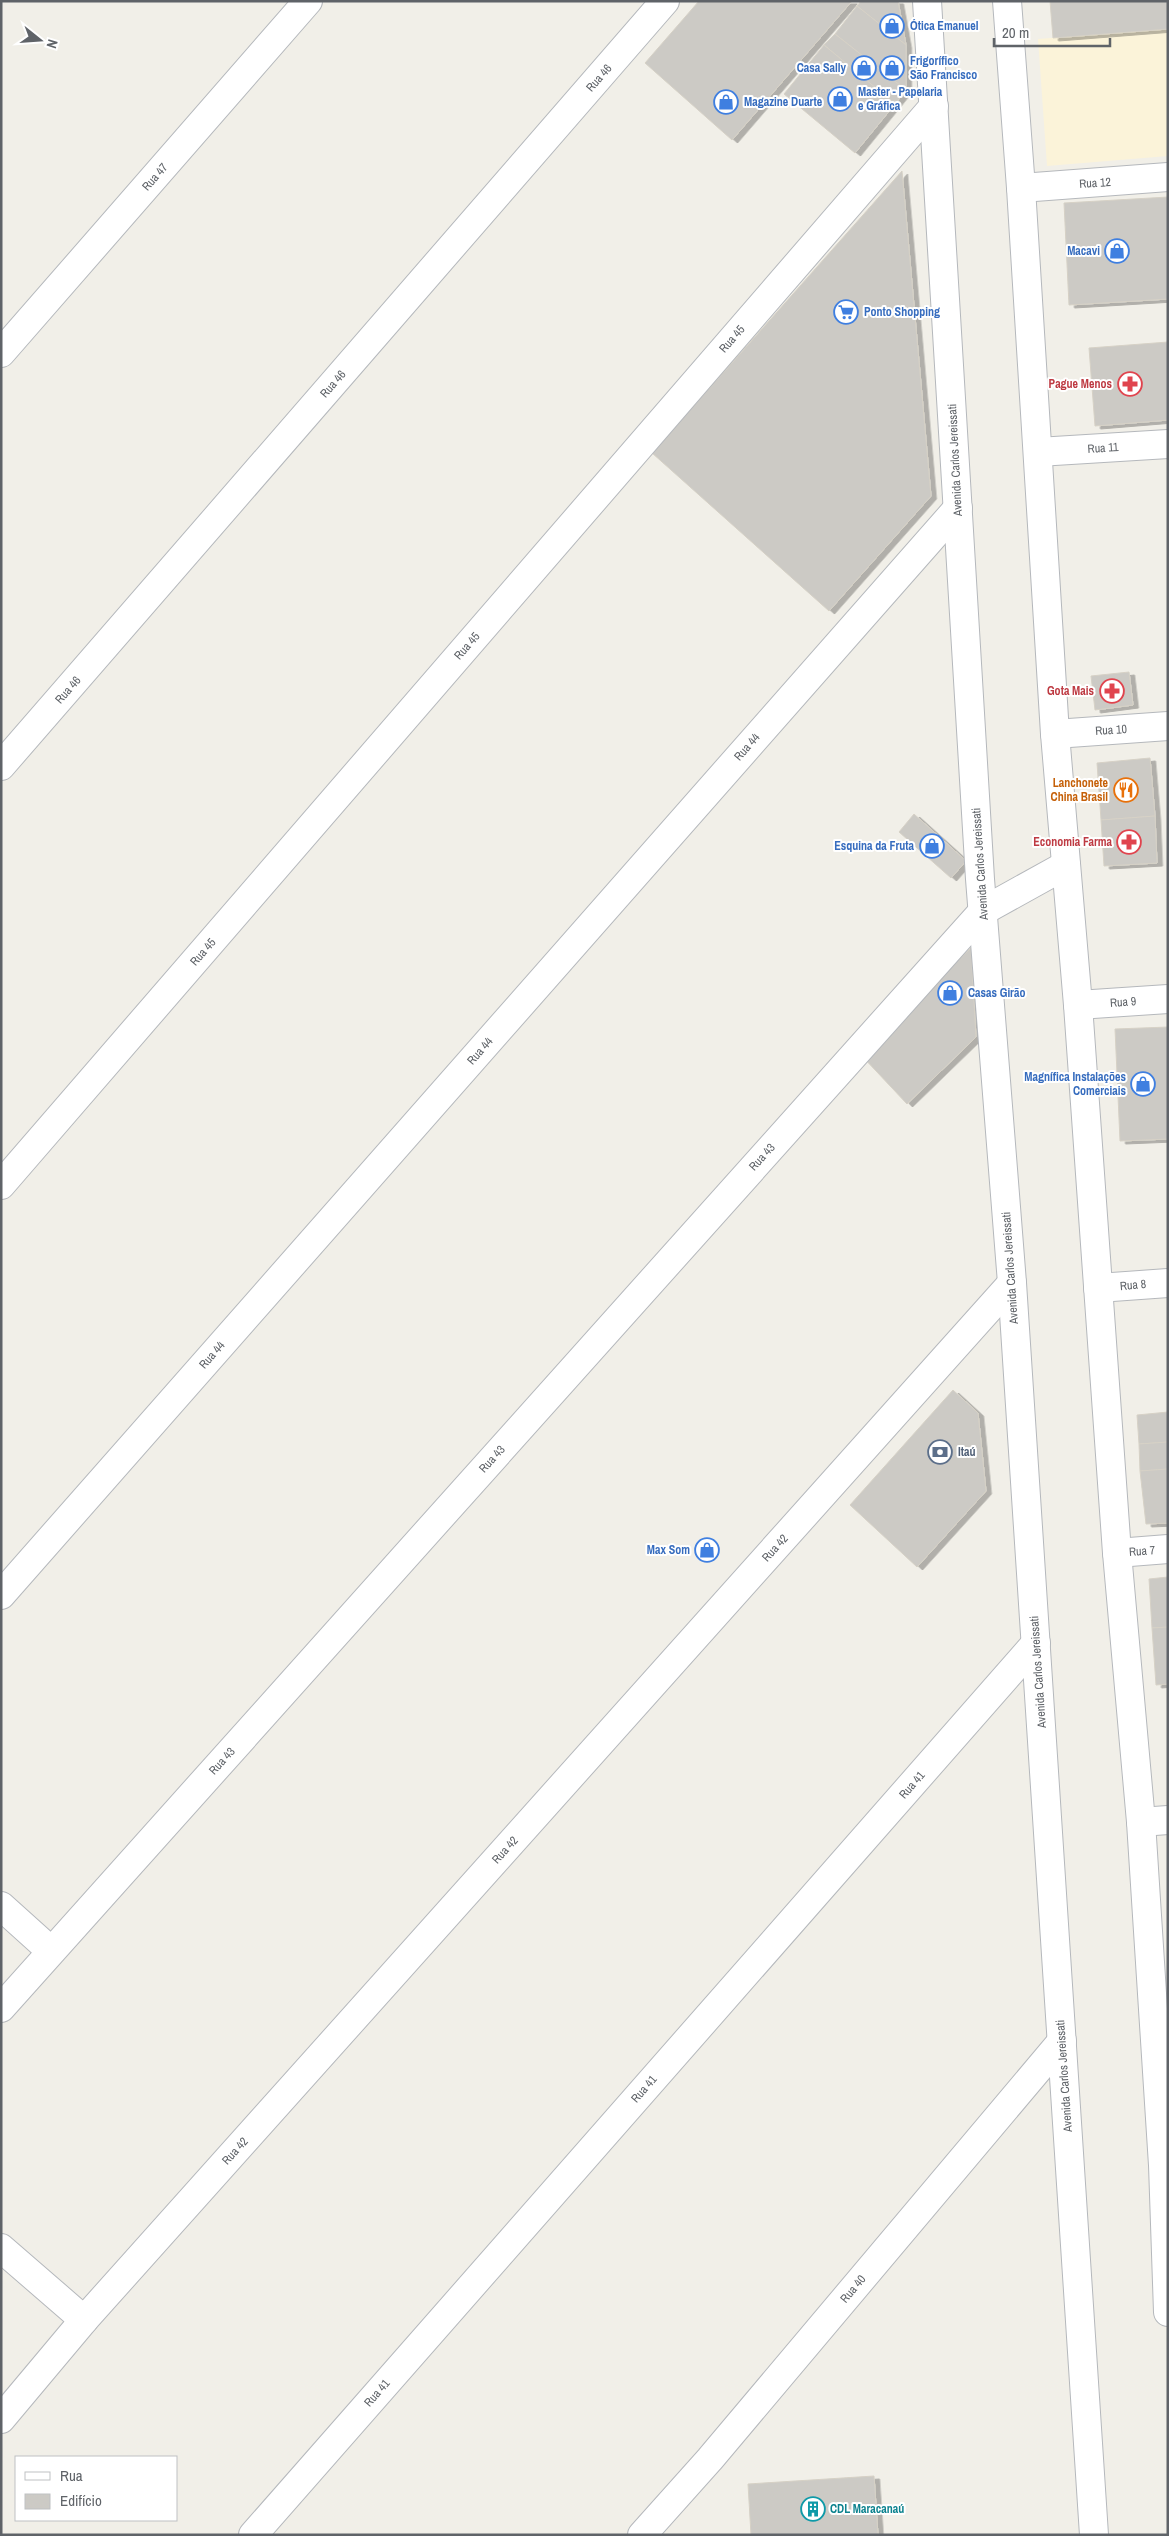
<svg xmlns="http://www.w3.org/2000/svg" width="1169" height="2536" viewBox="0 0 1169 2536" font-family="'Archivo Narrow',sans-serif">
	<defs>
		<filter id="shadow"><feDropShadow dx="5.5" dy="3" stdDeviation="0" flood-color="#0004"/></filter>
	</defs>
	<rect width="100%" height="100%" fill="#f1efe8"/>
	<path fill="#fbf3d9" d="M1168 29V156L1047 166 1038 39Z"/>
	<g fill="#cccac5" stroke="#d6d1c6" filter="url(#shadow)">
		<path d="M699 1H852L732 140 645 63Z"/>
		<path d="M861 1H898L906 45 857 6Z"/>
		<path d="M1050 1H1168V29L1053 38Z"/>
		<path d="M857 6 906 45V90L835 34Z"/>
		<path d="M835 34 906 90 895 104 824 45Z"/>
		<path d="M824 45 895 104 855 153 784 94Z"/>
		<path d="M902 171 931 496 829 611 652 453Z"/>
		<path d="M1168 197V299L1069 305 1064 203Z"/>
		<path d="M1168 342V420L1095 426 1089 348Z"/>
		<path d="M1129 672 1133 705 1095 710 1091 676Z"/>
		<path d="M1150 758 1155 816 1101 820 1097 763Z"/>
		<path d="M914 814 966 861 951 878 899 832Z"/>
		<path d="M1155 816 1157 863 1104 866 1101 820Z"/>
		<path d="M971 948 976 1037 907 1104 861 1055Z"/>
		<path d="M1168 1027V1139L1120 1141 1115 1029Z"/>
		<path d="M953 1390 978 1413 986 1491 917 1567 850 1505Z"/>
		<path d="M1168 1412V1442L1139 1444 1137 1415Z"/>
		<path d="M1168 1442V1469L1140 1471 1139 1444Z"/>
		<path d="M1168 1469V1523L1146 1524 1140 1471Z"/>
		<path d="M1168 1577V1627L1152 1628 1149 1579Z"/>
		<path d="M1168 1627V1684L1156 1685 1152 1628Z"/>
		<path d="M874 2476 878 2535H751L748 2484Z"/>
	</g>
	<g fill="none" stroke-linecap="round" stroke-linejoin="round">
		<g stroke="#b5b8bc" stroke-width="30">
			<g id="minor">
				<path d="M927 1 980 879 1012 1283 1094 2535"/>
				<path d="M1007 1 1021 188 1055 734 1078 1005 1117 1553 1141 1822 1163 2165 1168 2312"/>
				<path d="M1021 188 1168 177"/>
				<path d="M1 353 308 1"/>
				<path d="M1038 452 1168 444"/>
				<path d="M1055 734 1168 726"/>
				<path d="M1 766 665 1"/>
				<path d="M1078 1005 1168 999"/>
				<path d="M1 1185 934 106"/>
				<path d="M1098 1288 1168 1283"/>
				<path d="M1117 1553 1168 1549"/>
				<path d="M1 1595 958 508"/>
				<path d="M1141 1822 1168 1820"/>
				<path d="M1 1906 51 1951"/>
				<path d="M1 2008 983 911 1066 865"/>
				<path d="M1 2248 84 2320"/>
				<path d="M1 2419 84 2320 1012 1283"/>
				<path d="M253 2535 1036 1643"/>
				<path d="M642 2535 710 2459 1062 2041"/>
			</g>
		</g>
		<use href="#minor" stroke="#fff" stroke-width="28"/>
	</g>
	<defs>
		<g id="shop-ring" transform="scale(1.25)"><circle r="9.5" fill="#fff" stroke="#3f7fe0" stroke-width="1.5"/><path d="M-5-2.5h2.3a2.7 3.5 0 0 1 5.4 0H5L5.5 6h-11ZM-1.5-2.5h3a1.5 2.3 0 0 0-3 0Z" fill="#3f7fe0"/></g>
		<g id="supermarket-ring" transform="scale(1.25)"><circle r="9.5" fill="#fff" stroke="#3f7fe0" stroke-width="1.5"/><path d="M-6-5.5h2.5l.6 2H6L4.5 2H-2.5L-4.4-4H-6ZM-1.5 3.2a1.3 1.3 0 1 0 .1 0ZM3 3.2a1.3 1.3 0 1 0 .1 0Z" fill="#3f7fe0"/></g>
		<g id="pharmacy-ring" transform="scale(1.25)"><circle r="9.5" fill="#fff" stroke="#e0444e" stroke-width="1.5"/><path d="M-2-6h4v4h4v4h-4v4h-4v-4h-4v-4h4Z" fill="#e0444e"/></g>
		<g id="restaurant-ring" transform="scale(1.25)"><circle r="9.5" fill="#fff" stroke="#e8710a" stroke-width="1.5"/><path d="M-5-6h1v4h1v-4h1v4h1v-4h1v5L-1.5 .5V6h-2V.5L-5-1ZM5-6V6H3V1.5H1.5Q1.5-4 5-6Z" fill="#e8710a"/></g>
		<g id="bank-ring" transform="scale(1.25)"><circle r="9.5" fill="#fff" stroke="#5c6f8a" stroke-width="1.5"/><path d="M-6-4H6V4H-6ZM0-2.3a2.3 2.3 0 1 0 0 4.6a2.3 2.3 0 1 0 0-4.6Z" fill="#5c6f8a"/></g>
		<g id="building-ring" transform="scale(1.25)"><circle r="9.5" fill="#fff" stroke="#0f9aa8" stroke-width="1.5"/><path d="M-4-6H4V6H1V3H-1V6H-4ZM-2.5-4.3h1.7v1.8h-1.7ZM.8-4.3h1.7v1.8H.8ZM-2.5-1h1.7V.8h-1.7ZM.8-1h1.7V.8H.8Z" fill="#0f9aa8"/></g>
	</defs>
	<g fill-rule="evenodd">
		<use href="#shop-ring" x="892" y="26"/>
		<use href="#shop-ring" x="864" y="68"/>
		<use href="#shop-ring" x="892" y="68"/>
		<use href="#shop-ring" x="840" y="99"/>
		<use href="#shop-ring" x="726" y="102"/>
		<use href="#shop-ring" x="1117" y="251"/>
		<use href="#supermarket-ring" x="846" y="312"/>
		<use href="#pharmacy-ring" x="1130" y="384"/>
		<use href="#pharmacy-ring" x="1112" y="691"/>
		<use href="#restaurant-ring" x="1126" y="790"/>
		<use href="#pharmacy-ring" x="1129" y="842"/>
		<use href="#shop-ring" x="932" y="846"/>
		<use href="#shop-ring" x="950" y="993"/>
		<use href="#shop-ring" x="1143" y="1084"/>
		<use href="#bank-ring" x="940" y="1452"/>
		<use href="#shop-ring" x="707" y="1550"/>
		<use href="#building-ring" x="813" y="2509"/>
	</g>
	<g text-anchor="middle" stroke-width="4" stroke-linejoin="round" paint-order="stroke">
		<g font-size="12" font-weight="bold" fill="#366cbe" stroke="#fff" text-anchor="start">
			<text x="910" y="30">Ótica Emanuel</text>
			<text x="910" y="65">Frigorífico<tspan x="910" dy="14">São Francisco</tspan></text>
			<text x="846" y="72" text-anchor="end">Casa Sally</text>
			<text x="858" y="96">Master - Papelaria<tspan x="858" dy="14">e Gráfica</tspan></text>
			<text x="744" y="106">Magazine Duarte</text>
			<text x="1100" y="255" text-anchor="end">Macavi</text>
			<text x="864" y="316">Ponto Shopping</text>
			<text x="914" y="850" text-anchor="end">Esquina da Fruta</text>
			<text x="968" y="997">Casas Girão</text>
			<text x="1126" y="1081" text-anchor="end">Magnífica Instalações<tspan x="1126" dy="14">Comerciais</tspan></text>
			<text x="690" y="1554" text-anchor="end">Max Som</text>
		</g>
		<g font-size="12" fill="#5f6368" stroke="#fff">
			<text transform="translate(599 78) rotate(-49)" y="4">Rua 46</text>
			<text transform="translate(155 177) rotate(-49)" y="4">Rua 47</text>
			<text transform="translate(1095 183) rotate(-4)" y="4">Rua 12</text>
			<text transform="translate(732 339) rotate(-49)" y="4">Rua 45</text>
			<text transform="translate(333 384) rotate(-49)" y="4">Rua 46</text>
			<text transform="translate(1103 448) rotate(-4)" y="4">Rua 11</text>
			<text transform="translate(955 460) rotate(-93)" y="4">Avenida Carlos Jereissati</text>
			<text transform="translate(467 646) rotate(-49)" y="4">Rua 45</text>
			<text transform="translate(68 690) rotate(-49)" y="4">Rua 46</text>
			<text transform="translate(1111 730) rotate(-4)" y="4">Rua 10</text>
			<text transform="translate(747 747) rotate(-49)" y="4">Rua 44</text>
			<text transform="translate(980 864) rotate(-94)" y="4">Avenida Carlos Jereissati</text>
			<text transform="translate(203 952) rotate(-49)" y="4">Rua 45</text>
			<text transform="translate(1123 1002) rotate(-4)" y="4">Rua 9</text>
			<text transform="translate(480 1051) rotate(-49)" y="4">Rua 44</text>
			<text transform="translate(762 1157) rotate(-48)" y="4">Rua 43</text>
			<text transform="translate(1010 1268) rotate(-94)" y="4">Avenida Carlos Jereissati</text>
			<text transform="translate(1133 1285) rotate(-5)" y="4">Rua 8</text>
			<text transform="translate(212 1355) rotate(-49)" y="4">Rua 44</text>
			<text transform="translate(492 1459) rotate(-48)" y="4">Rua 43</text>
			<text transform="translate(775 1548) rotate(-48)" y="4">Rua 42</text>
			<text transform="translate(1142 1551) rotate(-4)" y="4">Rua 7</text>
			<text transform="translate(1038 1672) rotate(-94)" y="4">Avenida Carlos Jereissati</text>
			<text transform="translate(222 1761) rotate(-48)" y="4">Rua 43</text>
			<text transform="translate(912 1785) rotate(-49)" y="4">Rua 41</text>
			<text transform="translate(505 1850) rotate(-48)" y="4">Rua 42</text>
			<text transform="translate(1064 2076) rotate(-94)" y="4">Avenida Carlos Jereissati</text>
			<text transform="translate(644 2089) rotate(-49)" y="4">Rua 41</text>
			<text transform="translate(235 2151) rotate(-48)" y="4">Rua 42</text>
			<text transform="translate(853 2289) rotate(-50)" y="4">Rua 40</text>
			<text transform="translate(377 2393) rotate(-49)" y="4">Rua 41</text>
		</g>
		<g font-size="12" font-weight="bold" fill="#be3a42" stroke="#fff" text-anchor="end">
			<text x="1112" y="388">Pague Menos</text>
			<text x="1094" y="695">Gota Mais</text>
			<text x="1112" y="846">Economia Farma</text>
		</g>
		<g font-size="12" font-weight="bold" fill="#c56008" stroke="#fff" text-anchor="end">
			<text x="1108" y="787">Lanchonete<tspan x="1108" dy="14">China Brasil</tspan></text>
		</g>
		<g font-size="12" font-weight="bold" fill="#4e5e75" stroke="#fff" text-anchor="start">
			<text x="958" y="1456">Itaú</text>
		</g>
		<g font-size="12" font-weight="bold" fill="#0d838f" stroke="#fff" text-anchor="start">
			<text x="830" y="2513">CDL Maracanaú</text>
		</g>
	</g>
	<rect width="1169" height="2536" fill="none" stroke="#5f6368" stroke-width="5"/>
	<rect x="15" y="2456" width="162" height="65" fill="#ffffff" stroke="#bfc1c3"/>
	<rect x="25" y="2472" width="25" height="8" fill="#ffffff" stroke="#bfc1c3"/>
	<text x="60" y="2481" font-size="15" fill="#5f6368">Rua</text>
	<rect x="25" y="2494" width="25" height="15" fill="#cccac5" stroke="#bfc1c3"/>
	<text x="60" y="2506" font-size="15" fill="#5f6368">Edifício</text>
	<g transform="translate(40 40) rotate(107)" stroke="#ffffff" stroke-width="4" paint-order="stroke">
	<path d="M0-4L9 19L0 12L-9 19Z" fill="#5f6368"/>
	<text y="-8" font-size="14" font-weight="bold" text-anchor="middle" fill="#5f6368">N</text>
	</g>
	<path d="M994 38v8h116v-8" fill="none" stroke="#5f6368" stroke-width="2.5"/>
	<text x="1002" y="38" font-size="15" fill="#5f6368" stroke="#ffffff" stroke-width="4" paint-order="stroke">20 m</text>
</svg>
